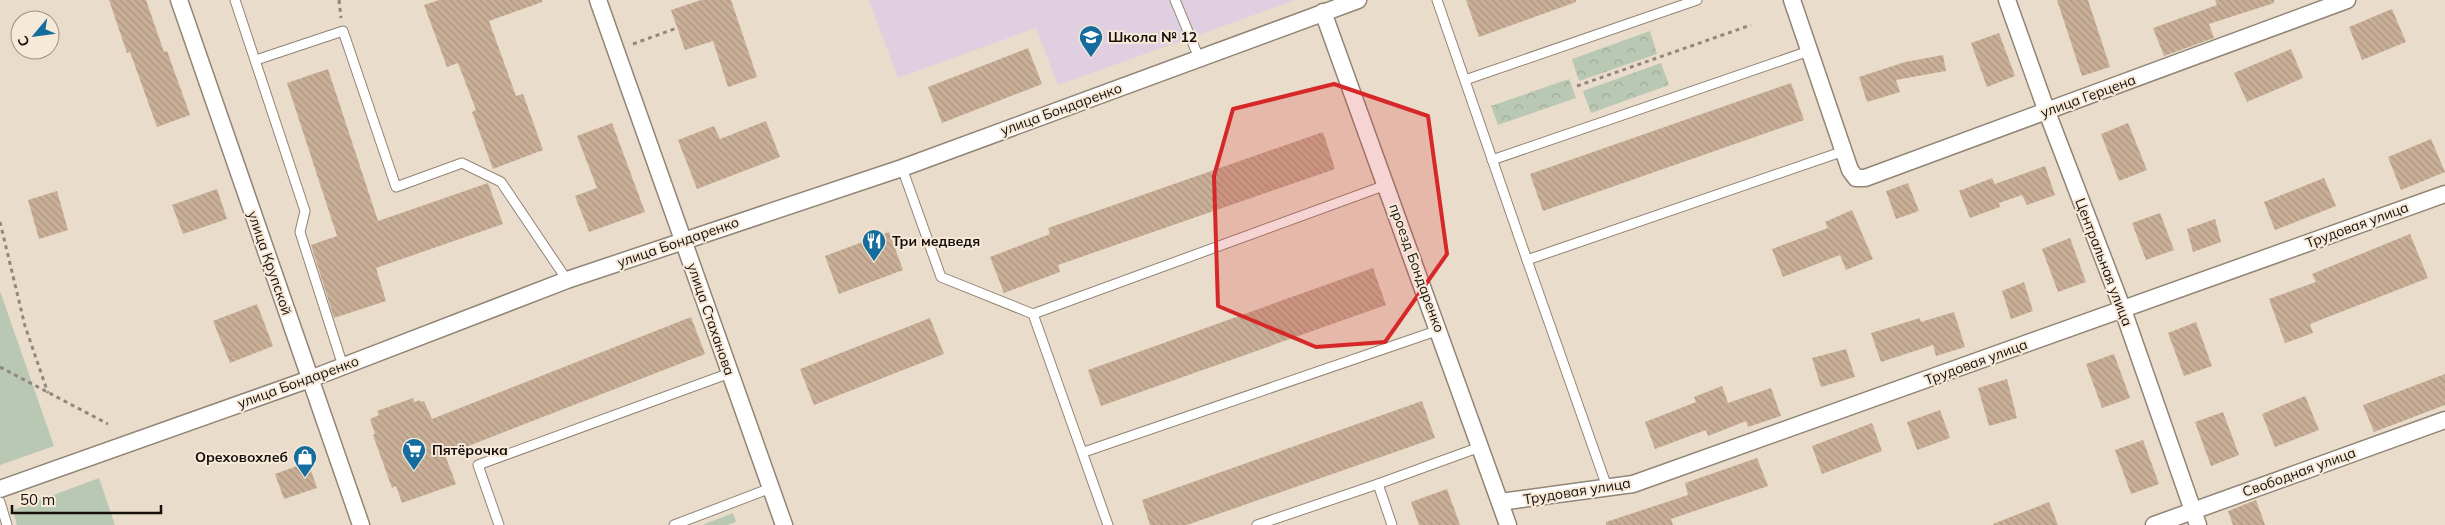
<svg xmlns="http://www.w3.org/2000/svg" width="2445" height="525" viewBox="0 0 2445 525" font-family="Mulish,sans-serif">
	<defs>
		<pattern id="forest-crowns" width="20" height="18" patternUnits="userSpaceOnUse" patternTransform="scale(1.25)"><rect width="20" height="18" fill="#b9c8b2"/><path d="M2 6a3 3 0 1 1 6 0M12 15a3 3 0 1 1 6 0" fill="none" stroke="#9eab98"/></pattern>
		<pattern id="building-back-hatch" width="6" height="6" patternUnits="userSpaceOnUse" patternTransform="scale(1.25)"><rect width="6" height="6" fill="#c9af97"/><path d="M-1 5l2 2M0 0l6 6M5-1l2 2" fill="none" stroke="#ac9581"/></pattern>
	</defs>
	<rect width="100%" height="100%" fill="#eadccb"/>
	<path fill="#dfcfe0" d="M869 0H1296L1058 85 1036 28 898 78Z"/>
	<g fill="#b9c8b2">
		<path d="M0 291 54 446 0 465Z"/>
		<path d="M99 478 115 525H17L13 510Z"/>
		<path d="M733 513 736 522 728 525H702Z"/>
	</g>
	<g fill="url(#forest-crowns)">
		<path d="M1650 31 1657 54 1579 81 1572 59Z"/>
		<path d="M1661 63 1669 85 1591 113 1583 91Z"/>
		<path d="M1569 79 1576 98 1498 125 1491 106Z"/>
	</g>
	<g fill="url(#building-back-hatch)">
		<path d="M109 0H146L164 52 167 51 190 115 157 127 130 52 127 53Z"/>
		<path d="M439 0H542V2L489 21 516 96 523 94 543 150 493 169 472 112 476 110 458 63 447 67 424 5Z"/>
		<path d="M701 0H731L757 77 728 87 713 41 685 50 671 10Z"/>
		<path d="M1466 0H1576V2L1479 37Z"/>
		<path d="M2057 0H2088L2110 67 2082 76Z"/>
		<path d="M2215 0H2274V3L2209 24 2214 38 2164 56 2153 28 2217 5Z"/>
		<path d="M2392 9 2406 42 2362 60 2349 27Z"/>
		<path d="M1999 33 2015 76 1987 87 1971 43Z"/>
		<path d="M1028 48 1042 84 942 123 928 87Z"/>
		<path d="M2291 49 2303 78 2247 102 2234 73Z"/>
		<path d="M1943 55 1946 71 1896 80 1900 92 1867 102 1859 77 1905 62Z"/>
		<path d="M328 69 378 221 488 183 503 224 376 268 386 301 334 318 311 245 337 236 287 83Z"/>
		<path d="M1791 83 1804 120 1543 211 1530 174Z"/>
		<path d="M766 121 780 157 697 189 678 140 714 126 720 139Z"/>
		<path d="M612 123 645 212 589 232 575 196 597 188 577 136Z"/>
		<path d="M2128 123 2147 170 2119 181 2101 134Z"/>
		<path d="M1323 132 1335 169 1058 265 1060 272 1004 293 990 257 1050 234 1048 228Z"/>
		<path d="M2431 139 2445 172 2401 190 2388 157Z"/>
		<path d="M2045 166 2055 195 2027 205 2022 195 1999 203 2000 207 1970 218 1959 191 1992 178 1995 184Z"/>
		<path d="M2324 178 2336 206 2275 230 2264 202Z"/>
		<path d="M1908 183 1919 211 1896 219 1886 191Z"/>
		<path d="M217 189 227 219 183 234 172 205Z"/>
		<path d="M57 191 68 230 39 239 28 200Z"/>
		<path d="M1852 210 1873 259 1846 270 1840 255 1783 277 1772 249 1828 228 1825 222Z"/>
		<path d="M2160 213 2174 250 2146 260 2132 223Z"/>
		<path d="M2215 219 2221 242 2193 252 2187 229Z"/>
		<path d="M889 232 903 270 839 294 825 256Z"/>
		<path d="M2410 234 2428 278 2310 324 2313 333 2285 343 2269 299 2316 282 2312 274Z"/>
		<path d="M2070 238 2086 282 2058 292 2042 249Z"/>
		<path d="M1373 268 1386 305 1101 406 1088 370Z"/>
		<path d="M2024 282 2033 311 2011 319 2002 291Z"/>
		<path d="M257 304 273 346 230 363 213 321Z"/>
		<path d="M1954 312 1965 347 1936 356 1933 345 1881 362 1871 333 1920 318 1921 322Z"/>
		<path d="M691 317 705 354 445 455 456 484 402 503 396 486 392 488 373 435 375 434 370 419 379 415 377 411 413 398 414 402 420 400 421 402 424 401 432 419Z"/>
		<path d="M930 318 944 354 814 405 800 369Z"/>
		<path d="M2196 322 2212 366 2184 376 2168 333Z"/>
		<path d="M1846 349 1855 377 1821 387 1812 358Z"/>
		<path d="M2114 354 2130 398 2102 408 2086 364Z"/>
		<path d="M2445 374V405L2374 432 2363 405Z"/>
		<path d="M2007 379 2017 418 1989 426 1978 388Z"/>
		<path d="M1722 386 1728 403 1771 388 1781 416 1748 427 1746 421 1708 436 1706 430 1655 449 1645 422 1696 402 1694 397Z"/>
		<path d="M2305 396 2319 430 2275 447 2262 414Z"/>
		<path d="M1422 401 1435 438 1187 525H1150L1142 500Z"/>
		<path d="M1940 410 1950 438 1917 450 1907 422Z"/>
		<path d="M2223 412 2239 455 2211 466 2195 422Z"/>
		<path d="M1872 423 1882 451 1822 474 1812 446Z"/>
		<path d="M2143 440 2159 484 2131 494 2115 450Z"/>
		<path d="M1757 458 1768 486 1671 519 1673 525H1606V522L1688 495 1685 483Z"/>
		<path d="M308 462 317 488 284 499 275 474Z"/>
		<path d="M1447 489 1460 525H1419L1411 502Z"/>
		<path d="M2256 500 2265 525H2233L2228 511Z"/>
		<path d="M2049 502 2058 525H1994L1993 524Z"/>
	</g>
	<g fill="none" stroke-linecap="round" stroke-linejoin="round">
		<g stroke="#918575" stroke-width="11">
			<g id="service">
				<path d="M235 0 305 211 300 232 343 366"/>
				<path d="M1175 0 1199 58"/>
				<path d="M1437 0 1527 260 1844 151"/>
				<path d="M256 60 343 31 396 187 462 163 501 182 567 280"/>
				<path d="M1465 80 1697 0"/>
				<path d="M1492 160 1809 51"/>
				<path d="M902 168 941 277 1033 314 1108 525"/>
				<path d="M1527 260 1607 487"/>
				<path d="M1033 314 1386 185"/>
				<path d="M1084 452 1439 330"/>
				<path d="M0 502 7 525"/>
				<path d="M499 525 478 465 730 373"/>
				<path d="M674 525 771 488"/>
				<path d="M1257 525 1378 484"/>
				<path d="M1392 525 1378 484 1480 447"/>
			</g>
		</g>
		<g stroke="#918575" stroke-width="19">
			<g id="minor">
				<path d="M179 0 361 525"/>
				<path d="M598 0 784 525"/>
				<path d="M1792 0 1850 170 1856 178H1865L2347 0"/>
				<path d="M2007 0 2047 112 2123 310 2198 525"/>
				<path d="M1323 12 1508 525"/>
				<path d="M0 489 310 379 567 280 902 168 1358 0"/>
				<path d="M1500 502 1633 484 2445 194"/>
				<path d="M2154 525 2445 420"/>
			</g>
		</g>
		<g stroke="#92877b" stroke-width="3" stroke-dasharray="4 4" stroke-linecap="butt">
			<path d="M339 0 341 18"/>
			<path d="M633 44 677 28"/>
			<path d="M1577 86 1751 25"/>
			<path d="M0 222 25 326 48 393"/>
			<path d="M0 367 108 424"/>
		</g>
		<use href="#service" stroke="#fff" stroke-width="9"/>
		<use href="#minor" stroke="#fff" stroke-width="16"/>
	</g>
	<path fill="#d62828" fill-opacity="0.2" stroke="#d62828" stroke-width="4" stroke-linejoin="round" d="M1334 84 1428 116 1447 254 1385 342 1316 347 1218 306 1214 176 1233 109Z"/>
	<defs>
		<g id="school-pin" transform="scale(1.25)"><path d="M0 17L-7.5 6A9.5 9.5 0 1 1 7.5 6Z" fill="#156d9d" stroke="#f7e9d8"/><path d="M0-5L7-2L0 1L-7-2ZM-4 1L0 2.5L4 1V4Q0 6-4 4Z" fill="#fff"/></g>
		<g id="restaurant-pin" transform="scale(1.25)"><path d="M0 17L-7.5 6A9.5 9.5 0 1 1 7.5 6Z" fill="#156d9d" stroke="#f7e9d8"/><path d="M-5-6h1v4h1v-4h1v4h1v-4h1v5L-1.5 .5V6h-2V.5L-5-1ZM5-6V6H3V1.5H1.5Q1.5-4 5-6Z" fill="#fff"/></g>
		<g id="supermarket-pin" transform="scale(1.25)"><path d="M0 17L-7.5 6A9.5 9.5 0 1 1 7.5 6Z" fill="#156d9d" stroke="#f7e9d8"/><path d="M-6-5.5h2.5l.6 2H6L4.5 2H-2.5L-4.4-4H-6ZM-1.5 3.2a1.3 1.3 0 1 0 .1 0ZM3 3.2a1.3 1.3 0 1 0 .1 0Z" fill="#fff"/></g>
		<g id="shop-pin" transform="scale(1.25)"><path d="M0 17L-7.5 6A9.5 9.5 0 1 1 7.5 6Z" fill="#156d9d" stroke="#f7e9d8"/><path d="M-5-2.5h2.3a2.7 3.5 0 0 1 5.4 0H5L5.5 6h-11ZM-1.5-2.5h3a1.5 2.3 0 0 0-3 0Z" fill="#fff"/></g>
	</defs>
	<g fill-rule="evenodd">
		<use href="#school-pin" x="1091" y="37"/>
		<use href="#restaurant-pin" x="874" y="241"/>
		<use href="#supermarket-pin" x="414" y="450"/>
		<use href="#shop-pin" x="305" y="457"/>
	</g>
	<g text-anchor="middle" stroke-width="4" stroke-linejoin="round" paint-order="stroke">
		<g font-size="14" font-weight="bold" fill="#140f0a" stroke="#f7e9d8" text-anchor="start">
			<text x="1108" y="42">Школа № 12</text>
			<text x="892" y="246">Три медведя</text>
			<text x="432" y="455">Пятёрочка</text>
			<text x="288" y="462" text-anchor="end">Ореховохлеб</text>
		</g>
		<g font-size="14" fill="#140f0a" stroke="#f7e9d8">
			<text transform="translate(2088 96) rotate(-20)" y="5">улица Герцена</text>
			<text transform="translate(1061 109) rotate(-20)" y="5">улица Бондаренко</text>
			<text transform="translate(2357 225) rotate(-20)" y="5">Трудовая улица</text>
			<text transform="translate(678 242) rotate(-19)" y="5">улица Бондаренко</text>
			<text transform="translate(2104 262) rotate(69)" y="5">Центральная улица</text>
			<text transform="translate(270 263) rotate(71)" y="5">улица Крупской</text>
			<text transform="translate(1417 268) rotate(70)" y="5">проезд Бондаренко</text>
			<text transform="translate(711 319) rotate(71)" y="5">улица Стаханова</text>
			<text transform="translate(1976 362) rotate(-20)" y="5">Трудовая улица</text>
			<text transform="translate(298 382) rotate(-20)" y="5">улица Бондаренко</text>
			<text transform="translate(2299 472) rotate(-20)" y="5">Свободная улица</text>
			<text transform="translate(1577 491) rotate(-9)" y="5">Трудовая улица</text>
		</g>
	</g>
	<g transform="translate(35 35) rotate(241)"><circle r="24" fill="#f7e9d8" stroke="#9c9286"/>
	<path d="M0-4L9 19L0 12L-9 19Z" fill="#156d9d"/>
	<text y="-8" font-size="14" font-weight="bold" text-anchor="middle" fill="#140f0a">С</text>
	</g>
	<path d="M12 505v8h149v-8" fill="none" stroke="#140f0a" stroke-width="2.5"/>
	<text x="20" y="505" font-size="15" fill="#140f0a" stroke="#f7e9d8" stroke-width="4" paint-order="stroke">50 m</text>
</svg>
